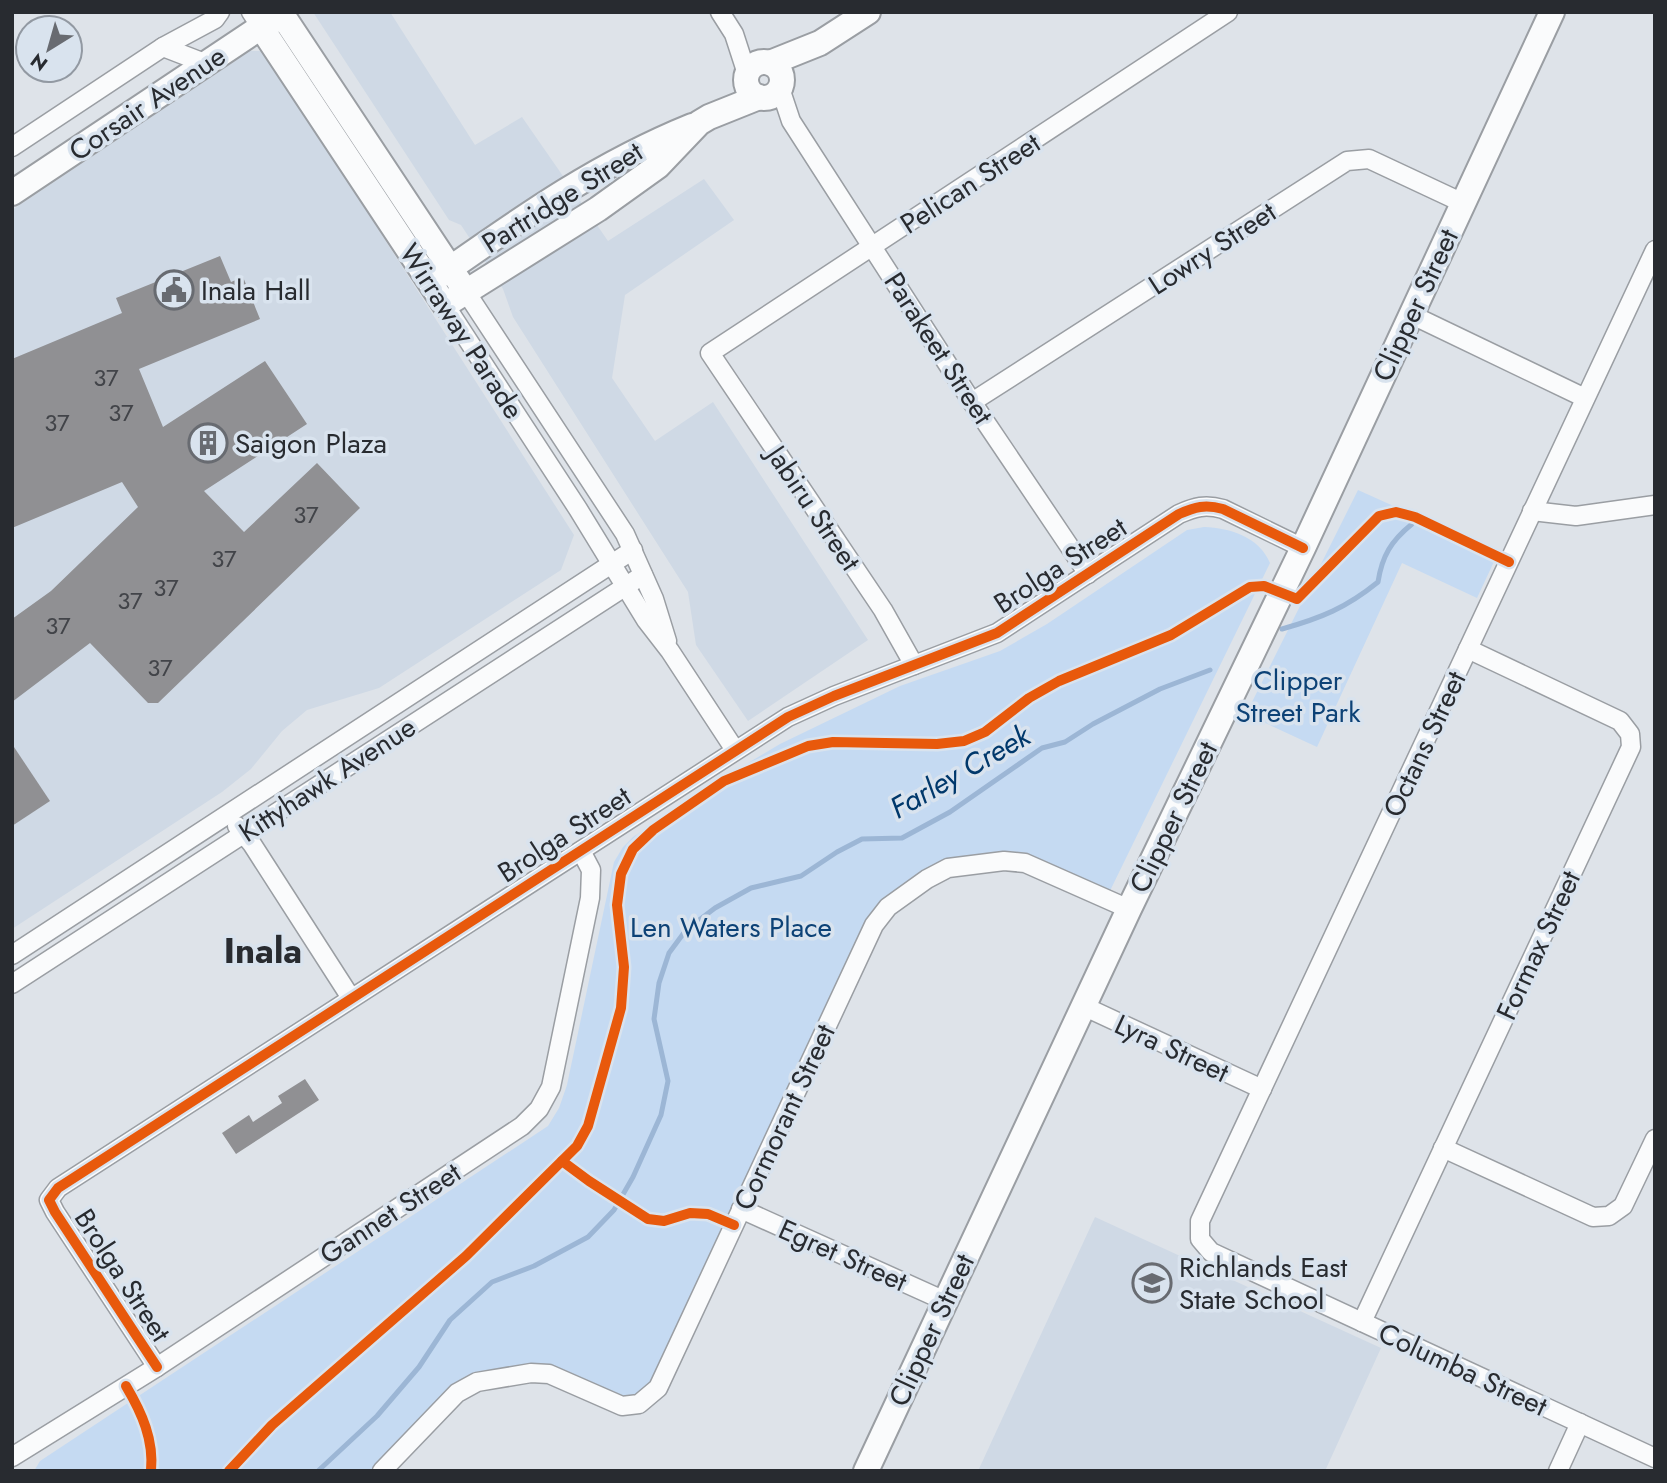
<svg xmlns="http://www.w3.org/2000/svg" width="1667" height="1483" viewBox="0 0 1667 1483" font-family="Jost,sans-serif">
	<rect width="100%" height="100%" fill="#dee3e9"/>
	<g fill="#cfd9e5">
		<path d="M313 12H390L475 145 522 117 608 241 704 179 734 220 625 295 612 378 655 441 713 402 868 640 748 721 696 645 688 592 513 317 503 289 461 225 449 220Z"/>
		<path d="M250 51H264L574 535 561 570 379 688 307 710 282 731 251 769 222 792 12 929V210Z"/>
		<path d="M1095 1217 1381 1348 1325 1471H978Z"/>
	</g>
	<g fill="#c5daf2">
		<path d="M1358 490 1498 553 1477 598 1402 563 1317 747 1246 714Z"/>
		<path d="M1204 527C1231 528 1259 537 1270 563L1106 899 1025 863 948 868 888 907 658 1388 639 1404 549 1374 477 1382 382 1471H34L40 1461 548 1126 559 1108 567 1085 614 862 623 847 633 837 711 785 780 744 900 686 1000 651 1047 624 1187 530Z"/>
	</g>
	<g fill="none" stroke-linecap="round" stroke-linejoin="round">
		<g stroke="#9cb6d5" stroke-width="5">
			<path d="M1282 629C1321 618 1346 608 1378 582 1382 556 1391 541 1412 524"/>
			<path d="M318 1471 377 1416 419 1367 450 1320 492 1282 534 1266 588 1237 614 1210 633 1177 661 1115 668 1081 654 1019 659 983 669 953 686 930 715 908 751 888 801 876 837 852 862 839 902 838 950 812 1042 748 1065 742 1093 724 1160 689 1210 670"/>
		</g>
	</g>
	<g fill="#909093">
		<path d="M220 256 231 282 243 277 260 319 139 369 163 427 265 361 307 424 204 491 244 532 317 463 360 508 158 703H148L90 643 12 702V619L51 591 138 507 122 482 12 528V359L122 313 116 298Z"/>
		<path d="M12 744 50 801 12 826Z"/>
		<path d="M305 1079 319 1100 236 1154 222 1133 249 1115 253 1122 282 1103 278 1096Z"/>
	</g>
	<g fill="none" stroke-linecap="round" stroke-linejoin="round">
		<g stroke="#9a9ea3" stroke-width="21">
			<g id="street">
				<path d="M251 12 261 27"/>
				<path d="M720 12 734 34 747 74"/>
				<path d="M163 47 207 64"/>
				<path d="M780 88 791 121 972 402 1088 574"/>
				<path d="M12 147 163 47 215 19 220 12"/>
				<path d="M1655 250 1200 1221V1239L1211 1252 1655 1458"/>
				<path d="M466 292 625 534 654 599 667 641"/>
				<path d="M445 305 578 509 646 620 670 651 735 750"/>
				<path d="M1410 314 1585 398"/>
				<path d="M972 402 1347 161 1369 159 1463 203"/>
				<path d="M1532 511 1576 516 1655 505"/>
				<path d="M914 665 883 610 710 353 1228 12"/>
				<path d="M237 826 252 844 351 998"/>
				<path d="M12 955 633 550"/>
				<path d="M12 984 643 575"/>
				<path d="M1083 1006 1262 1089"/>
				<path d="M1443 1148 1593 1217 1609 1216 1623 1206 1655 1139"/>
				<path d="M741 1209 945 1301"/>
				<path d="M1362 1322 1631 747 1630 734 1620 721 1468 649"/>
				<path d="M157 1367 55 1212 49 1200 58 1188 788 717 834 696 997 633 1179 514C1195 507 1205 504 1223 509L1303 548"/>
				<path d="M12 1457 157 1367 522 1126 539 1109 551 1087 590 898 591 870 581 851"/>
				<path d="M382 1471 457 1393 477 1382 531 1373 549 1374 622 1406 639 1404 658 1388 874 925 888 907 927 879 948 868 1004 861 1025 863 1129 909"/>
				<path d="M1558 1471 1580 1423"/>
			</g>
		</g>
		<g stroke="#9a9ea3" stroke-width="28">
			<g id="secondary">
				<path d="M261 27 445 305 598 209 658 166 699 123 709 117 759 97"/>
				<circle cx="764" cy="80" r="18"/>
				<path d="M770 63 820 43 868 12"/>
				<path d="M12 193 261 27 283 16 466 292"/>
				<path d="M438 277C522 218 596 165 692 126"/>
				<path d="M866 1471 1129 909 1303 548 1552 12"/>
			</g>
		</g>
		<use href="#street" stroke="#fafbfc" stroke-width="18"/>
		<use href="#secondary" stroke="#fafbfc" stroke-width="24"/>
		<g stroke="#d9e3ee" stroke-width="15">
			<g id="cycleway">
				<path d="M562 1161 589 1181 648 1219 664 1221 690 1213 708 1214 734 1225"/>
				<path d="M157 1367 55 1212 49 1200 58 1188 788 717 834 696 997 633 1179 514C1195 507 1205 504 1223 509L1303 548"/>
				<path d="M126 1386C142 1413 154 1440 151 1471"/>
				<path d="M229 1471 272 1425 466 1256 577 1146 588 1126 621 1008 624 967 617 905 621 874 633 849 653 830 724 781 808 746 833 742 937 744 964 741 985 732 1029 698 1059 681 1171 635 1250 587 1264 586 1297 599 1379 516 1396 512 1415 517 1509 562"/>
			</g>
		</g>
		<use href="#cycleway" stroke="#e8590c" stroke-width="10"/>
	</g>
	<defs>
		<g id="civic-ring" transform="scale(2.0125)"><circle r="9.5" fill="#d9e3ee" stroke="#686b71" stroke-width="1.5"/><path d="M-.6-6.5H3V-4.5H.6V-3L4-1V1h2V6H-6V1h2V-1L-.6-3ZM-1.2 2.5V6h2.4V2.5Z" fill="#686b71"/></g>
		<g id="building-ring" transform="scale(2.0125)"><circle r="9.5" fill="#d9e3ee" stroke="#686b71" stroke-width="1.5"/><path d="M-4-6H4V6H1V3H-1V6H-4ZM-2.5-4.3h1.7v1.8h-1.7ZM.8-4.3h1.7v1.8H.8ZM-2.5-1h1.7V.8h-1.7ZM.8-1h1.7V.8H.8Z" fill="#686b71"/></g>
		<g id="school-ring" transform="scale(2.0125)"><circle r="9.5" fill="#d9e3ee" stroke="#686b71" stroke-width="1.5"/><path d="M0-5L7-2L0 1L-7-2ZM-4 1L0 2.5L4 1V4Q0 6-4 4Z" fill="#686b71"/></g>
	</defs>
	<g fill-rule="evenodd">
		<use href="#civic-ring" x="174" y="290"/>
		<use href="#building-ring" x="208" y="443"/>
		<use href="#school-ring" x="1152" y="1283"/>
	</g>
	<g text-anchor="middle" stroke-width="7" stroke-linejoin="round" paint-order="stroke">
		<g font-size="24" fill="#424449">
			<text x="106" y="386">37</text>
			<text x="121" y="421">37</text>
			<text x="57" y="431">37</text>
			<text x="306" y="523">37</text>
			<text x="224" y="567">37</text>
			<text x="166" y="596">37</text>
			<text x="130" y="609">37</text>
			<text x="58" y="634">37</text>
			<text x="160" y="676">37</text>
		</g>
		<g font-size="28" fill="#282b30" stroke="#d9e3ee">
			<text transform="translate(147 103) rotate(-34)" y="10">Corsair Avenue</text>
			<text transform="translate(970 183) rotate(-33)" y="10">Pelican Street</text>
			<text transform="translate(562 197) rotate(-32)" y="10">Partridge Street</text>
			<text transform="translate(1212 248) rotate(-33)" y="10">Lowry Street</text>
			<text transform="translate(1415 305) rotate(-65)" y="10">Clipper Street</text>
			<text transform="translate(462 331) rotate(57)" y="10">Wirraway Parade</text>
			<text transform="translate(939 348) rotate(57)" y="10">Parakeet Street</text>
			<text transform="translate(814 508) rotate(56)" y="10">Jabiru Street</text>
			<text transform="translate(1060 565) rotate(-33)" y="10">Brolga Street</text>
			<text transform="translate(1424 744) rotate(-65)" y="10">Octans Street</text>
			<text transform="translate(327 779) rotate(-33)" y="10">Kittyhawk Avenue</text>
			<text transform="translate(1173 817) rotate(-64)" y="10">Clipper Street</text>
			<text transform="translate(564 834) rotate(-33)" y="10">Brolga Street</text>
			<text transform="translate(1538 945) rotate(-65)" y="10">Formax Street</text>
			<text transform="translate(1172 1048) rotate(25)" y="10">Lyra Street</text>
			<text transform="translate(784 1117) rotate(-65)" y="10">Cormorant Street</text>
			<text transform="translate(390 1213) rotate(-33)" y="10">Gannet Street</text>
			<text transform="translate(843 1255) rotate(24)" y="10">Egret Street</text>
			<text transform="translate(123 1275) rotate(57)" y="10">Brolga Street</text>
			<text transform="translate(931 1330) rotate(-65)" y="10">Clipper Street</text>
			<text transform="translate(1463 1369) rotate(25)" y="10">Columba Street</text>
		</g>
		<g font-size="28" fill="#282b30" stroke="#d9e3ee" text-anchor="start">
			<text x="201" y="300">Inala Hall</text>
			<text x="235" y="453">Saigon Plaza</text>
			<text x="1179" y="1277">Richlands East<tspan x="1179" dy="32">State School</tspan></text>
		</g>
		<g font-size="28" fill="#0d4276" stroke="#d9e3ee">
			<text x="1298" y="690">Clipper<tspan x="1298" dy="32">Street Park</tspan></text>
			<text x="731" y="937">Len Waters Place</text>
		</g>
		<g font-size="30" font-style="italic" fill="#00386b" stroke="#d9e3ee">
			<text transform="translate(960 772) rotate(-30)" y="10">Farley Creek</text>
		</g>
		<g font-size="35" font-weight="bold" fill="#282b30" stroke="#d9e3ee">
			<text x="263" y="963">Inala</text>
		</g>
	</g>
	<rect width="1667" height="1483" fill="none" stroke="#282b30" stroke-width="28"/>
	<g transform="translate(49 49) rotate(217)"><circle r="33" fill="#d9e3ee" stroke="#9299a2" stroke-width="2"/>
	<path d="M0-5L12 26L0 18L-12 26Z" fill="#686b71"/>
	<text y="-10" font-size="19" font-weight="bold" text-anchor="middle" fill="#282b30">N</text>
	</g>
</svg>
